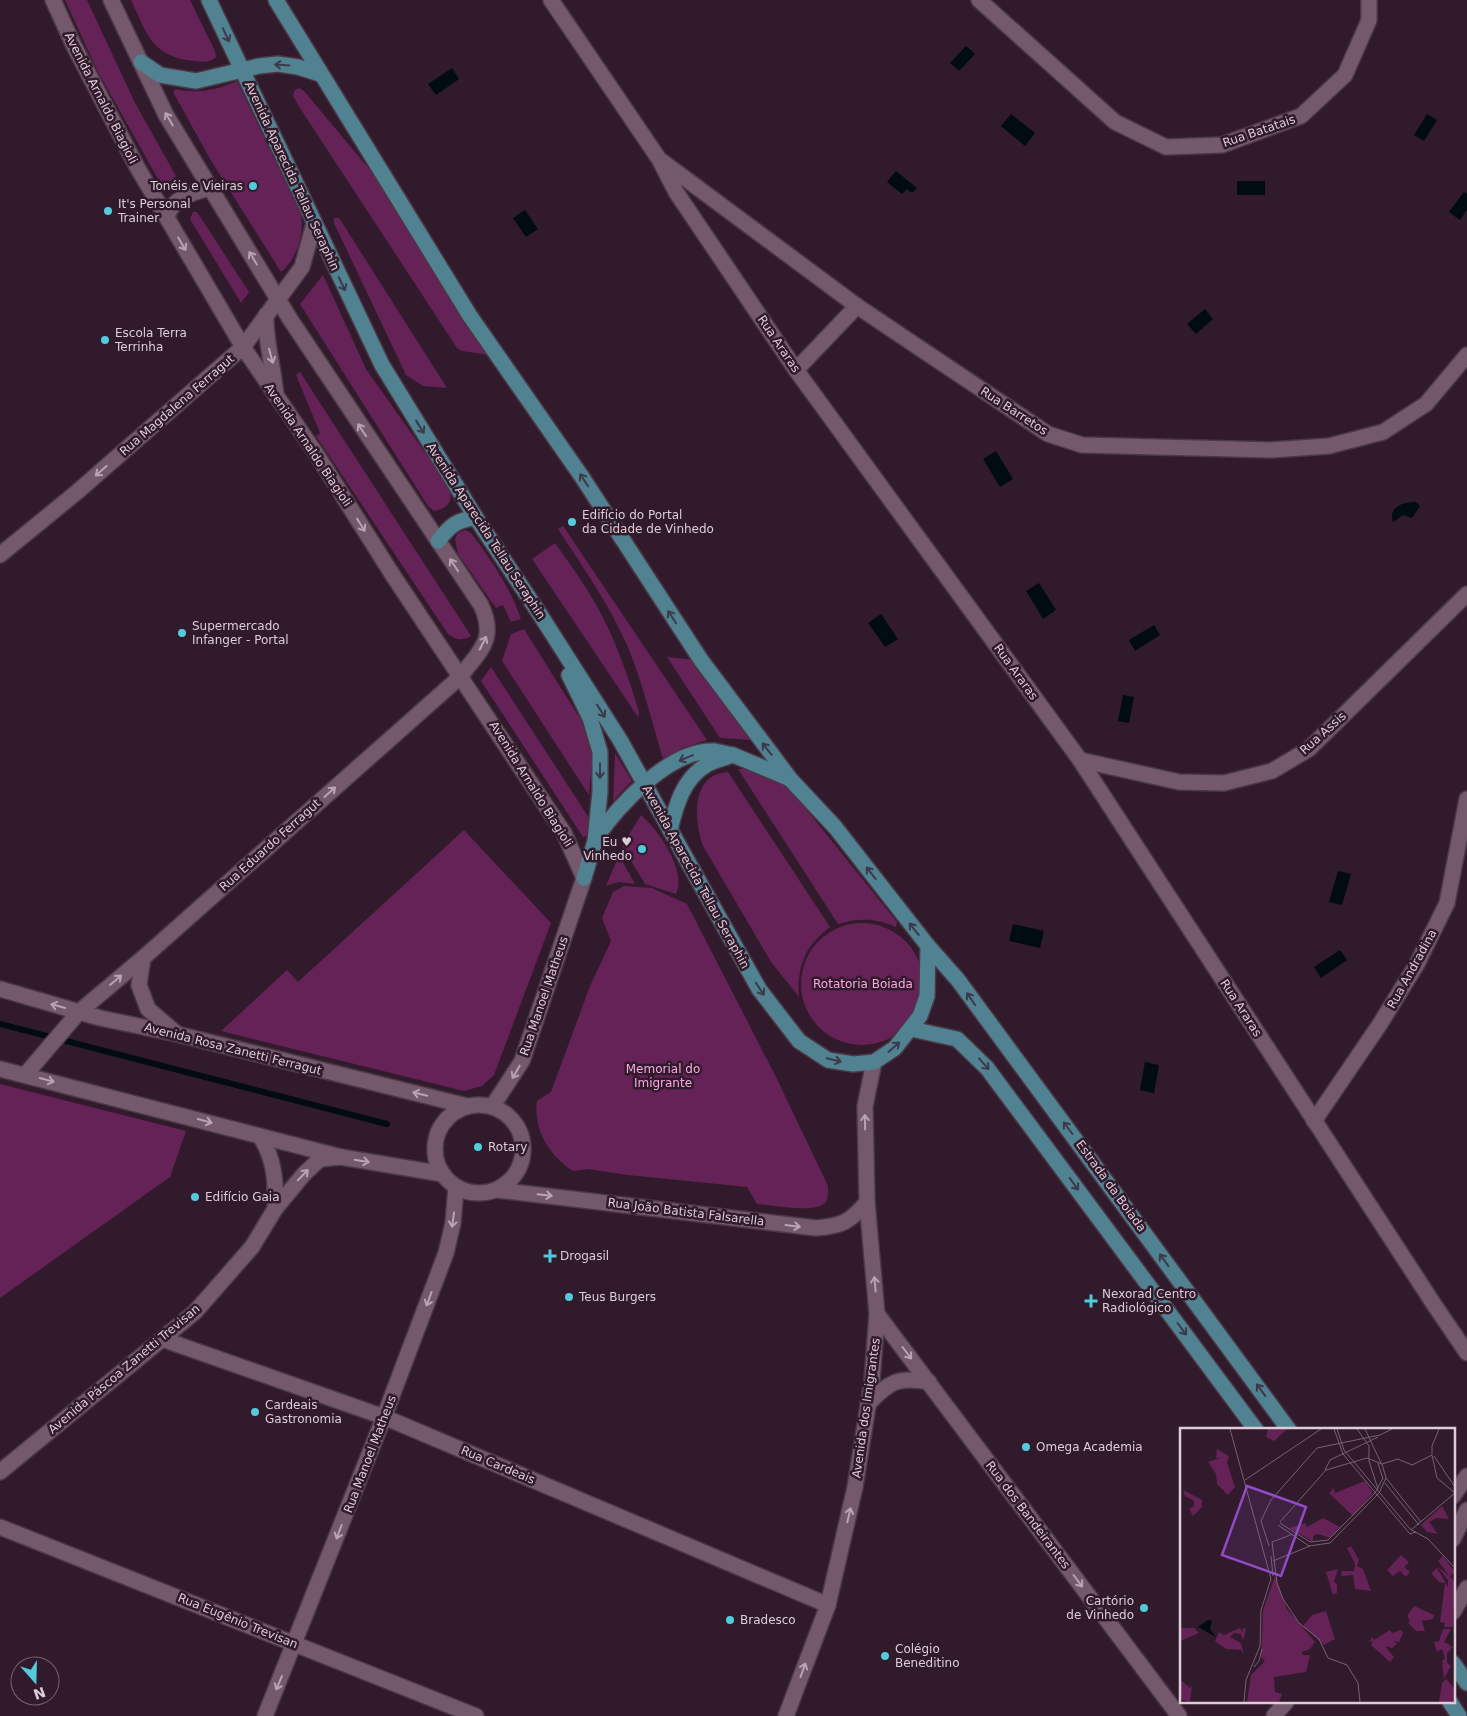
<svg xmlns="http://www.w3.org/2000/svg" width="1467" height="1716" viewBox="0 0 1467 1716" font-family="'DejaVu Sans',sans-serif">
	<rect width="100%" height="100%" fill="#311a2b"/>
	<g fill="#652256">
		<path d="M65 0H87L135 103 176 176 163 188 97 70Z"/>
		<path d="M131 0H190L215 51 216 57C210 63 202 62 194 61 152 57 147 34 131 0Z"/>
		<path d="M237 81 301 215C304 235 297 259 281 272L210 159 173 92 175 89C197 94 217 90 237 81Z"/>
		<path d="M299 88 304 91 370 170 489 355 462 351 457 348 298 105 293 96 294 91Z"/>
		<path d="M193 212H197L249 292 241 303 190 219Z"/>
		<path d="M334 218H339L343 224 447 388 423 386 406 375 334 223Z"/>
		<path d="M323 275 366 369 448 485C454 499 450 508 434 511L428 506 300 304Z"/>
		<path d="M300 372 471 636C461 641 457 640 448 634L316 436 320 433 296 375Z"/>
		<path d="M563 526 707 740 682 748 664 762C652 723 643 683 627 645 609 604 582 566 558 529Z"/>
		<path d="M465 530 471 533C491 560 510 587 521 619L511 622 503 605 496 608 458 554 455 539 458 533Z"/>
		<path d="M555 543C570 564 585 585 598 608 616 641 628 676 639 712L638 717 532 559Z"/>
		<path d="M524 629 581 720 590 748 592 761 589 795 502 661 511 634Z"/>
		<path d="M667 657 696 660 752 740 720 738Z"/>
		<path d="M491 667 589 818 587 836 583 837 481 681Z"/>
		<path d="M615 753 632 781 613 801Z"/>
		<path d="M738 769H753L783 784 802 804 897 922 896 927C875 918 859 918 838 924Z"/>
		<path d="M728 772 830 927C805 946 797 966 799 997L771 962 703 846C694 821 690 774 728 772Z"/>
		<path d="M641 815C658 830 687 870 676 894L645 884 622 846Z"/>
		<path d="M464 830 551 923 494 1075 482 1086 464 1091 221 1031 287 970 298 982Z"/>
		<path d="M619 855 635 884 619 882 606 886Z"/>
		<path d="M624 886 652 888 687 904 775 1075 828 1186C828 1192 829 1200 824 1204 813 1213 772 1205 757 1204L747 1187 628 1175 588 1169 573 1171C549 1156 533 1129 537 1101L551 1092 590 986 611 941 602 918 613 892Z"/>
		<circle cx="862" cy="984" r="61"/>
		<path d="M0 1084 186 1131 170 1177 0 1298Z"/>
	</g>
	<g fill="#000c0f">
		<path d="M966 46 975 54 959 71 950 63Z"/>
		<path d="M452 68 459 79 436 95 428 84Z"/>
		<path d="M1011 114 1035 133 1025 146 1001 126Z"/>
		<path d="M1427 114 1437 120 1424 141 1414 135Z"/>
		<path d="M896 171 917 188 912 193 907 189 902 194 887 182Z"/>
		<rect x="1237" y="181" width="28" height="14"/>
		<path d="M1464 192 1467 194V210L1460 220 1449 212Z"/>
		<path d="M525 210 538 229 526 237 513 218Z"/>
		<path d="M1205 309 1213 319 1196 334 1187 324Z"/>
		<path d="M996 451 1013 479 1000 487 983 459Z"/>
		<path d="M1416 502 1420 506 1412 518 1403 515 1393 522C1388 506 1404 502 1416 502Z"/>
		<path d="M1039 583 1056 610 1043 619 1026 591Z"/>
		<path d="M881 614 898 639 885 647 868 623Z"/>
		<path d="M1154 625 1160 635 1135 651 1129 640Z"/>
		<path d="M1123 695 1134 697 1129 723 1118 721Z"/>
		<path d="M1338 871 1351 874 1342 905 1329 902Z"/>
		<path d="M1013 924 1044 931 1040 948 1009 941Z"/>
		<path d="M1340 950 1347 960 1321 978 1314 967Z"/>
		<path d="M1145 1062 1159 1065 1154 1093 1140 1090Z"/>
	</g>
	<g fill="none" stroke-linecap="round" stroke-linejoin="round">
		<path stroke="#000c0f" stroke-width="6" d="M0 1024 387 1124"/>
		<g stroke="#4b3846" stroke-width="18">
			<g id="street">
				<path d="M551 0 659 159 676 192 796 370 1080 760 1433 1303 1467 1353"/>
				<path d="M979 0 1115 122 1166 147 1222 145 1301 116 1345 75 1369 20V0"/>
				<path d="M663 162 857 306 915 345 1048 434 1082 445 1271 450 1329 446 1383 432 1426 404 1467 355"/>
				<path d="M796 370 857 306"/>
				<path d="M1080 760 1179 782 1224 783 1272 771 1309 749 1467 594"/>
				<path d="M1314 1121 1380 1024 1417 964 1447 903 1467 799"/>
				<path d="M260 1136C275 1160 276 1182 275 1209"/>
				<path d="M497 1190 816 1228C842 1226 850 1222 867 1202"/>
				<path d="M877 1314 1179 1716"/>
				<path d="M162 1339 384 1417 828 1605"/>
				<path d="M0 1472 195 1312 252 1247 275 1209 304 1174 320 1159 341 1157"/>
				<path d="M1453 1496 1467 1476"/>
				<path d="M0 1527 476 1716"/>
				<path d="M1453 1539 1467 1510"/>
				<path d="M1453 1612 1467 1588"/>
				<path d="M1274 1716 1286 1702"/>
			</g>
		</g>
		<g stroke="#4b3846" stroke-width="18">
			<g id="secondary">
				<path d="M53 0 73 44 137 167 243 347 317 455 392 574 564 833 584 878 522 1061 492 1107"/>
				<path d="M167 217C172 198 192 193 209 188"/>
				<path d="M266 315C265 342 274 368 276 396"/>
				<path d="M0 555 77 492 243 347 302 267 314 224"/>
				<path d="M143 958 139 985 148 1009 176 1033"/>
				<path d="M0 989 100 1018 177 1034 467 1106"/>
				<path d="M0 1069 341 1157 443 1174"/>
				<path d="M25 1075 79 1012 143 958 460 677C480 650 497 640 481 605L290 319 166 115 111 0"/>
				<circle cx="479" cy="1149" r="44"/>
				<path d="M868 1404C889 1382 898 1376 929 1382"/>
				<path d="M265 1716 384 1417 446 1253 453 1223 456 1187"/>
				<path d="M786 1716 828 1605 855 1487 872 1381 877 1314 867 1202 865 1106 874 1062"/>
			</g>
		</g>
		<g stroke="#4b3846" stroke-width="18">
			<g id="primary">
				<path d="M209 0 382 365 476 518 539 613 620 740 759 989 799 1041 828 1060 853 1064 874 1062 895 1048 920 1016 927 996 928 946"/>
				<path d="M276 0 470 316 582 477 701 660 791 780 835 827 928 946 958 980 1289 1430"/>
				<path d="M141 62 160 75 196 81 259 66 278 64 298 67 320 74"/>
				<path d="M438 541C449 527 457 519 476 518"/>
				<path d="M569 675 590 718 600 752V792L595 841 584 878"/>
				<path d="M670 830C676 805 683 778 708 764 715 760 725 758 733 755L788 778"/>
				<path d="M596 838C619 805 670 749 714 751 721 752 727 754 733 755"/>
				<path d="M911 1029 957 1039 987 1068 1256 1430"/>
				<path d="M1453 1663 1467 1683"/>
				<path d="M1450 1702 1459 1716"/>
			</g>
		</g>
		<use href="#street" stroke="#74596c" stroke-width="15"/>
		<use href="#secondary" stroke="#74596c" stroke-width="15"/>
		<use href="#primary" stroke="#518292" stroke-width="15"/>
	</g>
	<defs><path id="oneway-shaft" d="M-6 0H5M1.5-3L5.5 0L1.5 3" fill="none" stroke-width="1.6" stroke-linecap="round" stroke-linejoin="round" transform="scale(1.25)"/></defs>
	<g stroke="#3b394a">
		<use href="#oneway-shaft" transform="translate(226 35) rotate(65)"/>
		<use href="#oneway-shaft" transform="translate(282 65) rotate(-176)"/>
		<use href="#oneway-shaft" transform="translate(342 284) rotate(64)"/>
		<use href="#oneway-shaft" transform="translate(420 427) rotate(58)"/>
		<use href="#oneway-shaft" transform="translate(584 480) rotate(-123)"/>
		<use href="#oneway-shaft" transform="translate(672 617) rotate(-123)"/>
		<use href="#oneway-shaft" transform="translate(601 711) rotate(58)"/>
		<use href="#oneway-shaft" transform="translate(767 749) rotate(-128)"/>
		<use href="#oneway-shaft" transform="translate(686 758) rotate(157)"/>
		<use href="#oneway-shaft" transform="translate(600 771) rotate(90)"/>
		<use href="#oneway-shaft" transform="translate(871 873) rotate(-128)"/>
		<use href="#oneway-shaft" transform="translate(914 929) rotate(-128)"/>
		<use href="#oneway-shaft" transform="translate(760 989) rotate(57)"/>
		<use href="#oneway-shaft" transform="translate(971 999) rotate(-124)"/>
		<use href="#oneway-shaft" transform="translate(894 1047) rotate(-41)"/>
		<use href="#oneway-shaft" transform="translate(834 1060) rotate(13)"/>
		<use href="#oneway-shaft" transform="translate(984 1064) rotate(48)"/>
		<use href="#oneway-shaft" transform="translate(1068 1128) rotate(-127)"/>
		<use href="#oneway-shaft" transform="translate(1074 1184) rotate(54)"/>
		<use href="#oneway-shaft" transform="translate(1164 1260) rotate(-126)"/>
		<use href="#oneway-shaft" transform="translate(1182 1329) rotate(53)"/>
		<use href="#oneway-shaft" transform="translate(1261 1390) rotate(-126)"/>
	</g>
	<g stroke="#b8a4b2">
		<use href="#oneway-shaft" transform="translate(169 119) rotate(-120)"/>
		<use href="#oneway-shaft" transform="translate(182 244) rotate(60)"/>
		<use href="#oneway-shaft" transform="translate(253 258) rotate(-121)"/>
		<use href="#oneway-shaft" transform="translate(271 356) rotate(75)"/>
		<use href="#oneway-shaft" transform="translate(362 430) rotate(-124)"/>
		<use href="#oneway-shaft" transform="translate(101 471) rotate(139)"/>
		<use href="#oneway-shaft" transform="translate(361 525) rotate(58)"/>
		<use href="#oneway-shaft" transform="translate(454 565) rotate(-124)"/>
		<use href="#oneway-shaft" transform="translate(483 643) rotate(-63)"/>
		<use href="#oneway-shaft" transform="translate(330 792) rotate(-42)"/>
		<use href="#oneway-shaft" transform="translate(116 980) rotate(-40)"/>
		<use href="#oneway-shaft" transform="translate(58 1006) rotate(-164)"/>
		<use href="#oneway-shaft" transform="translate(516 1072) rotate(120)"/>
		<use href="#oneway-shaft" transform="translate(47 1080) rotate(15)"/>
		<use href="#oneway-shaft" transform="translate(420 1094) rotate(-166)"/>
		<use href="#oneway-shaft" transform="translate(205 1121) rotate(15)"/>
		<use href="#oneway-shaft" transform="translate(865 1122) rotate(-91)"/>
		<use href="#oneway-shaft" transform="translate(362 1161) rotate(10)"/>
		<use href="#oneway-shaft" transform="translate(303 1175) rotate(-46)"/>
		<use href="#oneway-shaft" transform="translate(545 1195) rotate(6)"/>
		<use href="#oneway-shaft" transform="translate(453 1220) rotate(98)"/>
		<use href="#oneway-shaft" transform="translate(793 1226) rotate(7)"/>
		<use href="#oneway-shaft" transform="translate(875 1284) rotate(-95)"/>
		<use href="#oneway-shaft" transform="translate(429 1299) rotate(110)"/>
		<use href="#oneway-shaft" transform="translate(907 1353) rotate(53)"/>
		<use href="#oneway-shaft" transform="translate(849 1515) rotate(-77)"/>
		<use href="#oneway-shaft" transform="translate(339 1532) rotate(111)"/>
		<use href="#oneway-shaft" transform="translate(1078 1581) rotate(53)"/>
		<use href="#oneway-shaft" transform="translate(803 1670) rotate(-70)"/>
		<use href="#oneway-shaft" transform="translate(279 1683) rotate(113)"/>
	</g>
	<g fill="#53cbdb" stroke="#311a2b" stroke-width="2">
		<circle cx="253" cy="186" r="5"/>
		<circle cx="108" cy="211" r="5"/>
		<circle cx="105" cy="340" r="5"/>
		<circle cx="572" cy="522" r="5"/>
		<circle cx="182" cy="633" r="5"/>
		<circle cx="642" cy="849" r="5"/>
		<circle cx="478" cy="1147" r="5"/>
		<circle cx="195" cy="1197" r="5"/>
		<path d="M547.5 1248.5h5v5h5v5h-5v5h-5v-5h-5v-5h5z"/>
		<circle cx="569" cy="1297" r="5"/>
		<path d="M1088.5 1293.5h5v5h5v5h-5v5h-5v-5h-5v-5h5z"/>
		<circle cx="255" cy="1412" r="5"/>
		<circle cx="1026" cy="1447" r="5"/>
		<circle cx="1144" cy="1608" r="5"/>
		<circle cx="730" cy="1620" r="5"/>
		<circle cx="885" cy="1656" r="5"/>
	</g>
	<g text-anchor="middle" stroke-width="5" stroke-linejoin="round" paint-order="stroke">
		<g font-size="12" fill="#ddcdd8" stroke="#311a2b">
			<text transform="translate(101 98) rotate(63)" y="4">Avenida Arnaldo Biagioli</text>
			<text transform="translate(1259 131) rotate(-19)" y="4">Rua Batatais</text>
			<text transform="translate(292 176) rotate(65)" y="4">Avenida Aparecida Tellau Seraphin</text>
			<text transform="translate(779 344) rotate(56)" y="4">Rua Araras</text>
			<text transform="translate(177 405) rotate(-41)" y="4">Rua Magdalena Ferragut</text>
			<text transform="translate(1014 411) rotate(33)" y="4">Rua Barretos</text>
			<text transform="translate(308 445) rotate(56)" y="4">Avenida Arnaldo Biagioli</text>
			<text transform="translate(486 531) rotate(57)" y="4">Avenida Aparecida Tellau Seraphin</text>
			<text transform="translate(1016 672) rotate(54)" y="4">Rua Araras</text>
			<text transform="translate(1323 733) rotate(-42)" y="4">Rua Assis</text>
			<text transform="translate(531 784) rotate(58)" y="4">Avenida Arnaldo Biagioli</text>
			<text transform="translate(270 845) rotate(-42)" y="4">Rua Eduardo Ferragut</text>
			<text transform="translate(696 877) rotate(61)" y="4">Avenida Aparecida Tellau Seraphin</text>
			<text transform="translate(1412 969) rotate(-61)" y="4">Rua Andradina</text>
			<text transform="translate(544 996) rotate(-71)" y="4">Rua Manoel Matheus</text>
			<text transform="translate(1241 1008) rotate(57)" y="4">Rua Araras</text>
			<text transform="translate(233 1049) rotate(14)" y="4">Avenida Rosa Zanetti Ferragut</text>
			<text transform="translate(1111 1186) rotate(54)" y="4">Estrada da Boiada</text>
			<text transform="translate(686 1212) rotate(7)" y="4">Rua João Batista Falsarella</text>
			<text transform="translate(124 1369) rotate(-40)" y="4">Avenida Páscoa Zanetti Trevisan</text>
			<text transform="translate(866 1408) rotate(-82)" y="4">Avenida dos Imigrantes</text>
			<text transform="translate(370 1454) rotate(-69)" y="4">Rua Manoel Matheus</text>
			<text transform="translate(498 1465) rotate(23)" y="4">Rua Cardeais</text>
			<text transform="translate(1028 1515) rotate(53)" y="4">Rua dos Bandeirantes</text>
			<text transform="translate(238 1621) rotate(22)" y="4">Rua Eugênio Trevisan</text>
		</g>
		<g font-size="12" fill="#ddcdd8" stroke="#311a2b" text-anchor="start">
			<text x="243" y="190" text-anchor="end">Tonéis e Vieiras</text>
			<text x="118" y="208">It's Personal<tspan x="118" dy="14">Trainer</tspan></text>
			<text x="115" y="337">Escola Terra<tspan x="115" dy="14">Terrinha</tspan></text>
			<text x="582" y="519">Edifício do Portal<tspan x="582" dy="14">da Cidade de Vinhedo</tspan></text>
			<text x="192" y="630">Supermercado<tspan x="192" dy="14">Infanger - Portal</tspan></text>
			<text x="632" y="846" text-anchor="end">Eu ♥<tspan x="632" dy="14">Vinhedo</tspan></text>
			<text x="488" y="1151">Rotary</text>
			<text x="205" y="1201">Edifício Gaia</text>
			<text x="560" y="1260">Drogasil</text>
			<text x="1102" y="1298">Nexorad Centro<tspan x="1102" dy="14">Radiológico</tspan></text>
			<text x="579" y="1301">Teus Burgers</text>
			<text x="265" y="1409">Cardeais<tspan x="265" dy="14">Gastronomia</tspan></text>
			<text x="1036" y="1451">Omega Academia</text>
			<text x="1134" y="1605" text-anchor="end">Cartório<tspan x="1134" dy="14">de Vinhedo</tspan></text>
			<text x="740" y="1624">Bradesco</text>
			<text x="895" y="1653">Colégio<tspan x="895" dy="14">Beneditino</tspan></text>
		</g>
		<g font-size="12" fill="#f9a8e2" stroke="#311a2b">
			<text x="863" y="988">Rotatoria Boiada</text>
			<text x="663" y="1073">Memorial do<tspan x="663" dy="14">Imigrante</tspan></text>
		</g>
	</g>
	<g transform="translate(1180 1428)">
		<rect width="275" height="275" fill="#311a2b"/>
		<path d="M88 1H107L94 13 86 9ZM37 21 49 28 47 34 55 59 48 67 37 56 36 46 28 34 40 30H36ZM185 53 193 65 173 88 149 65 154 60 155 65ZM3 62 22 72V79L13 88 9 81 14 78V73L5 68ZM262 78 269 91 257 90 249 94 258 106 247 104 241 97ZM143 90 160 99 150 110 138 106 133 108V114L110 100 125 95 127 99ZM171 118 179 132 177 138 183 141 191 163 175 161 173 147 161 148 162 143H174L175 136 167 120ZM221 127 229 134 224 139 230 144 226 149 220 143 213 148 207 142ZM263 128 275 144 270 148 275 155 273 199H264L265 195 260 194 265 155 259 154 251 145 257 140 268 159V152L257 138 269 148 258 133ZM158 141 154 154 157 156V165L153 167 146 144ZM95 148 107 181 135 214 130 221 122 224 123 227H130L126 244 94 249 95 264 102 266 99 274H67L71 247 85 233 81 229 83 182ZM234 178 254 187 253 191 242 193 245 203H236L228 195 230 193 227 188ZM146 183 155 211 144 217 123 198 132 187ZM0 200H14L19 205 0 213ZM60 200 62 205 63 200 66 201 63 213 61 206 54 205 50 209 61 215 64 226 61 222 46 221 35 213 39 204 44 207ZM263 201H271L264 214 273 219 267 225V235L271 238 264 251 262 233 265 230 262 221 257 224 254 214 259 213ZM210 202 212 205 221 202 223 205 219 214 214 213 217 216 212 220 205 218 214 229 210 234 191 217 193 213 189 214 192 209 194 212ZM266 251 275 261V274H259L262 255ZM1 252 10 260 12 258 10 274 0 271Z" fill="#652256"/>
		<path d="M28 192 32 193 30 201 36 209 18 199Z" fill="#000c0f"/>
		<path fill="none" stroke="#766270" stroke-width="1" d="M50 1 91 151 81 182 80 218 66 252 64 274M154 1 163 26 230 106 236 104M157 1 164 22 230 101 248 111 275 140M177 1 189 18V33L198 61M185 1 201 35M252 26V18L259 1M252 27 257 50 275 65M254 28 275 59M198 35 203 51M202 36 218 31 232 37 252 27M145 42 150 32 198 9M206 50 241 94M65 52 141 1M205 55 239 97M81 93 89 118M81 93 91 72 137 20 200 7 212 1M100 94 146 42 187 30 202 36M100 95 130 114 148 112 195 65 203 50M98 97 129 118 150 115 199 65 206 50 202 36M231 102 275 65M92 114 97 155 103 171 119 195 139 211 148 230 167 237 178 255 180 274M92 114 113 106M91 128 93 148M93 133 130 118M74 239 79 233 82 221"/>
		<path fill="#8f4cc4" fill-opacity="0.15" stroke="#8f4cc4" stroke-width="2.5" d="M67 58 126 79 101 148 42 127Z"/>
		<rect width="275" height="275" fill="none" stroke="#ddcdd8" stroke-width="2.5"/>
	</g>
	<g transform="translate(35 1681) rotate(160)"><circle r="24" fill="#311a2b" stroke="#766270"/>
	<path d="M0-4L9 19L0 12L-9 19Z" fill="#53cbdb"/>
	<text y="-8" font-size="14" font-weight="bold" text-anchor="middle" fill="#ddcdd8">N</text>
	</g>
</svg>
